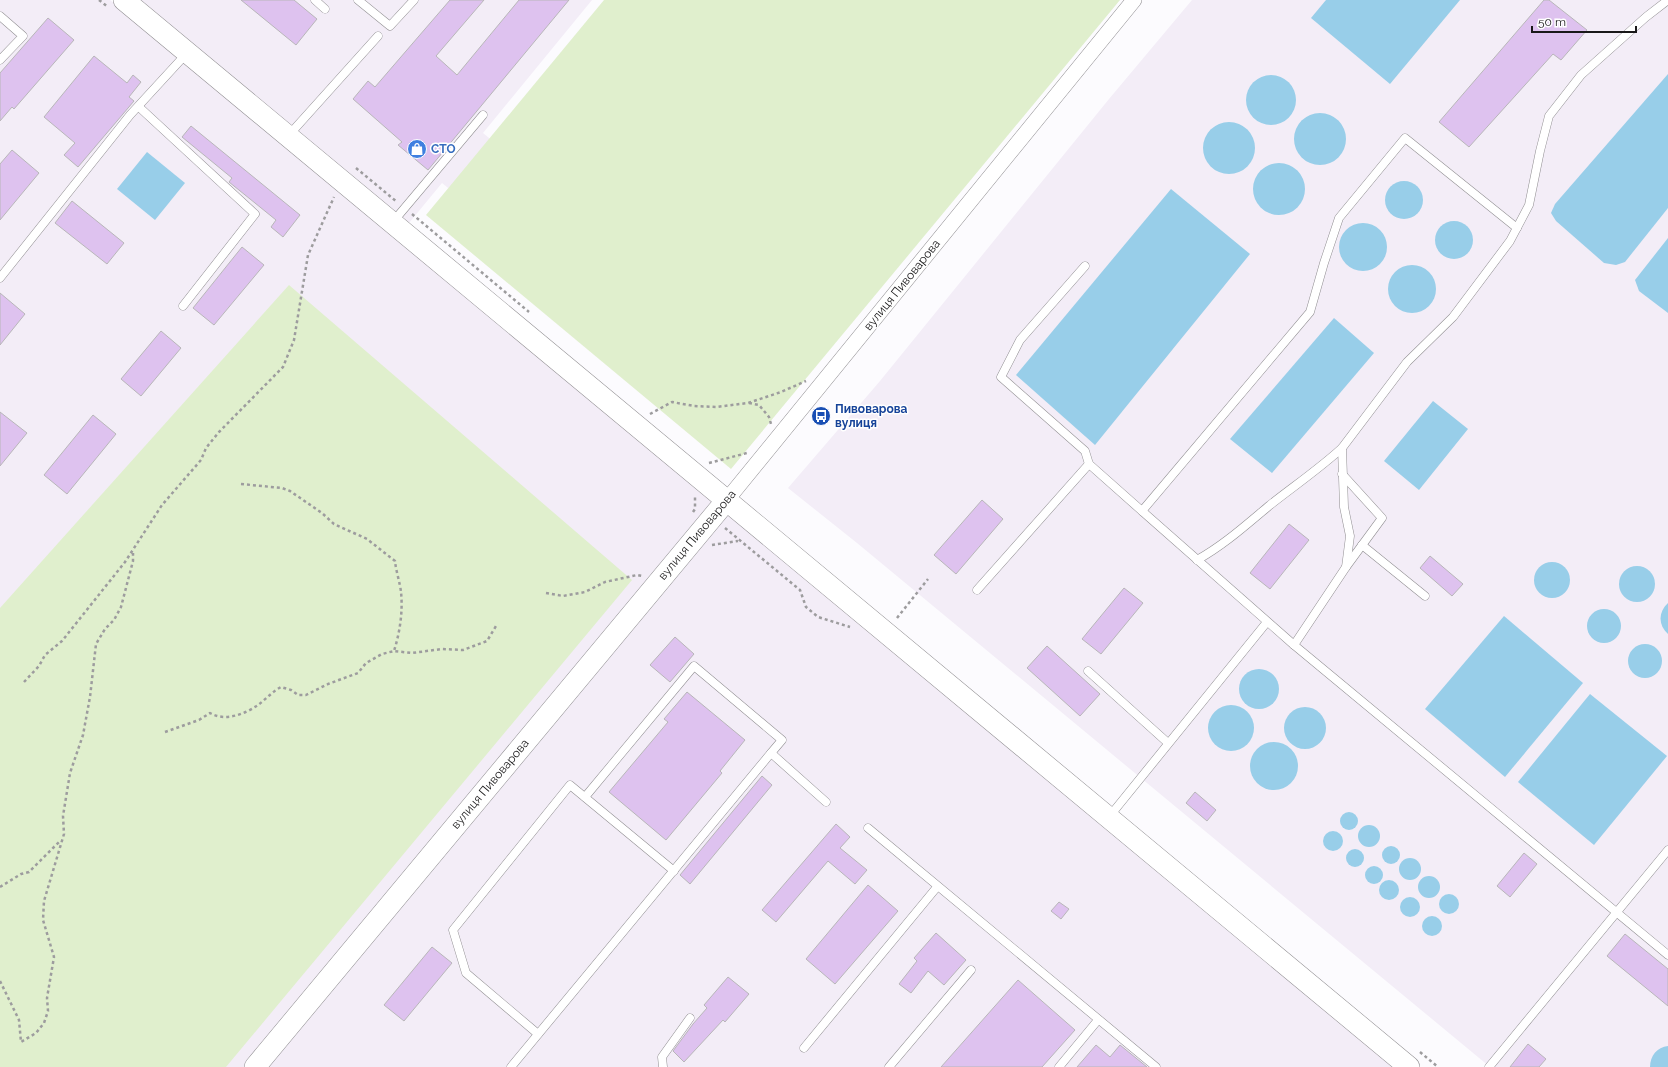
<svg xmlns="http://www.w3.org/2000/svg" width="1668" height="1067" viewBox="0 0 1668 1067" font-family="Raleway,sans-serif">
	<rect width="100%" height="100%" fill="#fcfbfe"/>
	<g fill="#f3edf7">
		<path d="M0 0H110L391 230 1398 1067H0Z"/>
		<path d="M139 0H592L483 133 533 174 492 224 442 183 409 223Z"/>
		<path d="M1192 0H1668V1067H1490L857 543 788 488 880 381 1109 99Z"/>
	</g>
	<g fill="#e0efcd">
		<path d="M604 0H1120L731 469 426 215Z"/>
		<path d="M289 285 632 580 226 1067H0V608Z"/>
	</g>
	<g fill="#98cee9">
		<path d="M1326 0H1460L1390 84 1311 18Z"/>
		<path d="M1668 74V208L1625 262 1616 265 1604 263 1556 221 1551 213 1555 204Z"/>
		<circle cx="1271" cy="100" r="25"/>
		<circle cx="1320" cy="139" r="26"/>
		<circle cx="1229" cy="148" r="26"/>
		<path d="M147 152 185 183 155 220 117 189Z"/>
		<circle cx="1279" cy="189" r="26"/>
		<circle cx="1404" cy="200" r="19"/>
		<path d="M1171 189 1250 254 1095 445 1016 375Z"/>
		<circle cx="1454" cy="240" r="19"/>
		<circle cx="1363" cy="247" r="24"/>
		<path d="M1668 238V313L1639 291 1635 280Z"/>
		<circle cx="1412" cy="289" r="24"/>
		<path d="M1334 318 1374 353 1272 473 1230 439Z"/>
		<path d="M1433 401 1468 429 1419 490 1384 461Z"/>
		<circle cx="1552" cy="580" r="18"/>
		<circle cx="1637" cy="584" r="18"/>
		<path d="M1668 603V634C1658 625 1658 612 1668 603Z"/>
		<circle cx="1604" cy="626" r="17"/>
		<path d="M1504 616 1583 683 1505 777 1425 709Z"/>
		<circle cx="1645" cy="661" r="17"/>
		<circle cx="1259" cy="689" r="20"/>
		<path d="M1590 694 1667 756 1594 845 1518 782Z"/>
		<circle cx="1231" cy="728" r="23"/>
		<circle cx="1305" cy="728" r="21"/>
		<circle cx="1274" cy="766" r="24"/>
		<circle cx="1349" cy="821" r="9"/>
		<circle cx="1369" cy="836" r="11"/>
		<circle cx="1333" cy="841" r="10"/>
		<circle cx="1391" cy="855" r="9"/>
		<circle cx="1355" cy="858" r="9"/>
		<circle cx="1410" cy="869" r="11"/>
		<circle cx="1374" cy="875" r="9"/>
		<circle cx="1429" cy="887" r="11"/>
		<circle cx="1389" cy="890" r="10"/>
		<circle cx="1449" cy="904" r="10"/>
		<circle cx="1410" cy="907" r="10"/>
		<circle cx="1432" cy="926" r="10"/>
		<path d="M1668 1046V1067H1650C1650 1056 1657 1047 1668 1046Z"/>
	</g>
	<g fill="#dec2ef" stroke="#b8b6b9">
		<path d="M241 0H294L317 19 296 45Z"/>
		<path d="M450 0H484L436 56 457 75 519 0H569L428 170 398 145 402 142 353 99 368 81 375 87Z"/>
		<path d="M1544 0H1549L1587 30 1561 60 1553 54 1469 147 1439 122Z"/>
		<path d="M48 18 74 40 14 109 12 107 0 121V73Z"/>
		<path d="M94 56 127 83 133 75 141 82 129 97 134 101 78 167 64 155 75 143 44 117Z"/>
		<path d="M191 126 300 215 283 237 271 227 276 220 229 182 232 178 182 137Z"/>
		<path d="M12 150 39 173 0 220V164Z"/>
		<path d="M72 201 124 243 107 264 55 223Z"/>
		<path d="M242 247 264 265 214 325 193 308Z"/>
		<path d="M0 293 25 314 0 345Z"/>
		<path d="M161 331 181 348 141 396 121 379Z"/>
		<path d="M0 412 27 433 0 466Z"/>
		<path d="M93 415 116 434 67 494 44 475Z"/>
		<path d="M982 500 1003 519 956 574 934 555Z"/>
		<path d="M1289 524 1309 540 1270 589 1250 573Z"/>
		<path d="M1430 556 1463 584 1452 596 1420 568Z"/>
		<path d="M1124 588 1143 603 1101 654 1082 639Z"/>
		<path d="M675 637 694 654 670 682 650 665Z"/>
		<path d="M1047 646 1100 694 1080 716 1027 668Z"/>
		<path d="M687 692 745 740 720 771 722 773 666 840 609 792 668 722 664 719Z"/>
		<path d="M762 776 772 785 690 884 680 875Z"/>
		<path d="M1195 792 1216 810 1207 821 1186 803Z"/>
		<path d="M836 824 850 837 840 848 867 870 855 884 828 861 776 922 762 910Z"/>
		<path d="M1524 853 1537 864 1510 897 1497 886Z"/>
		<path d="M868 885 898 911 835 984 806 959Z"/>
		<path d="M1059 902 1069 909 1061 919 1051 911Z"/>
		<path d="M936 933 966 960 944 985 928 971 911 993 899 984 917 961 914 958Z"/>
		<path d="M1625 934 1668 969V1006L1607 956Z"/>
		<path d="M432 947 452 963 404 1021 384 1005Z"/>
		<path d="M728 977 749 994 725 1022 723 1020 684 1062 673 1051 693 1024 707 1008 704 1005Z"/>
		<path d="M1018 980 1075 1030 1042 1067H941Z"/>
		<path d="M1528 1044 1546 1059 1539 1067H1510Z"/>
		<path d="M1096 1045 1110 1057 1120 1045 1147 1067H1077Z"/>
	</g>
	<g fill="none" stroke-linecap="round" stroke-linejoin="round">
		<g stroke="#918f92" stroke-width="9">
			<g id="lane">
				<path d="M315 0 325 9"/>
				<path d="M358 0 390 26 414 0"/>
				<path d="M0 16 23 36 0 60"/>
				<path d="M139 107 255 214 183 306"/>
				<path d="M289 135 378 36"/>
				<path d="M392 223 483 115"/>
				<path d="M1085 266 1020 340 1001 377 1085 451 1089 464"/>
				<path d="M0 278 130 115 187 53"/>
				<path d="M1342 474 1382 518 1346 567"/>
				<path d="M1142 511 1294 645 1668 955"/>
				<path d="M1362 545 1425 596"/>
				<path d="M1197 560C1224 545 1246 525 1270 505 1294 486 1319 469 1342 448"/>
				<path d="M977 590 1089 464 1142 511 1310 312 1324 263 1339 218 1405 138 1517 228"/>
				<path d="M1294 645 1346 567 1350 536 1344 507 1342 448 1407 362 1453 317 1510 241 1529 205 1540 151 1549 116 1581 75 1646 17 1668 0"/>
				<path d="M1088 671 1168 743"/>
				<path d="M585 797 694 666 782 740 771 753"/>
				<path d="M1109 817 1267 622"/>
				<path d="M868 828 1156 1067"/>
				<path d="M538 1034 466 973 453 930 570 785 674 871"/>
				<path d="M804 1048 937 887"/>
				<path d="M511 1067 771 753 826 802"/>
				<path d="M663 1067 662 1057 690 1018"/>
				<path d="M889 1067 971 970"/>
				<path d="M1059 1067 1098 1020"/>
				<path d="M1489 1067 1668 850"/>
			</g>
		</g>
		<g stroke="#918f92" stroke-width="16">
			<path id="street" d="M726 501 1134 0"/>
		</g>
		<g stroke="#918f92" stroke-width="22">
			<g id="secondary">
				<path d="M124 0 1409 1067"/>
				<path d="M255 1067 726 501"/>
			</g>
		</g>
		<g stroke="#9d9c9e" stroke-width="2.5" stroke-dasharray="3 3" stroke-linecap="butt">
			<path d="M99 0 108 7"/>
			<path d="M356 168 397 202"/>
			<path d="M412 214 529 312"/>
			<path d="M749 403 759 405 769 417 771 424"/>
			<path d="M650 414 672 402 694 406 716 407 748 403 781 392 806 381"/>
			<path d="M709 463 747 453"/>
			<path d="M241 484 282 488 290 491 322 513 334 524 367 539 395 561C396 571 400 583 401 592 403 611 400 632 394 651"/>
			<path d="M693 512 695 509V496"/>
			<path d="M725 528 800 590 806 607 818 617 850 627"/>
			<path d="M712 545 738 541"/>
			<path d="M546 593 563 596 585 592 605 582 637 575 642 576"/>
			<path d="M897 618 928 579"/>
			<path d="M24 682 39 666 45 655 62 641 125 562 162 505 201 460 206 448 219 432 283 367 294 340 308 255 334 197"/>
			<path d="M165 732 199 720 210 713C225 722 245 714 258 705 266 699 273 691 281 687L291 690 298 695H306L328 684 358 673 366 663 382 654 394 651 412 653 442 649 463 650 487 641 496 626"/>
			<path d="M0 887 21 874 29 872 60 841"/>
			<path d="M0 981 19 1020 21 1042 36 1033 44 1023 48 1011 47 998 54 957 43 920 44 901 64 834 63 816 70 773 83 735 90 697 96 644 105 629 114 620 121 607 133 561V553"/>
			<path d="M1420 1052 1438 1067"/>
		</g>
		<use href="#lane" stroke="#fff" stroke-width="8"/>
		<use href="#street" stroke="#fff" stroke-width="15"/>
		<use href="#secondary" stroke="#fff" stroke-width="21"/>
	</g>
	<defs>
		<g id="shop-disc" transform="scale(1)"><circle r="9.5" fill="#3f7fe0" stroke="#fff"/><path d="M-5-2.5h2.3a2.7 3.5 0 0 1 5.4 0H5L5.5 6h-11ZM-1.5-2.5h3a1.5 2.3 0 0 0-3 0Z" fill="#fff"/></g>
		<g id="bus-disc" transform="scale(1)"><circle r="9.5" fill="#1a4fb4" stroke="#fff"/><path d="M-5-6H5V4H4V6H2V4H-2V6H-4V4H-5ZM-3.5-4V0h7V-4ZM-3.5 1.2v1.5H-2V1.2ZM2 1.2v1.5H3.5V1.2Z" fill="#fff"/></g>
	</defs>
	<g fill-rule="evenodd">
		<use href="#shop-disc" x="417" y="149"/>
		<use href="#bus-disc" x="821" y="416"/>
	</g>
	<g text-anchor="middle" stroke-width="3" stroke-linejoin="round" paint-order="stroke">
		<g font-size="12" font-weight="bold" fill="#366cbe" stroke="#fff" text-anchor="start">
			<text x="431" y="153">СТО</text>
		</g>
		<g font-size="12" fill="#191819" stroke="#fff">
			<text transform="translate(902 285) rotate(-51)" y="4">вулиця Пивоварова</text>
			<text transform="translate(697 535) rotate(-50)" y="4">вулиця Пивоварова</text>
			<text transform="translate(490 784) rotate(-50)" y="4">вулиця Пивоварова</text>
		</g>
		<g font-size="12" font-weight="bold" fill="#164399" stroke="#fff" text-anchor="start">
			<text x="835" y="413">Пивоварова<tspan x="835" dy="14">вулиця</tspan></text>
		</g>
	</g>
	<path d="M1532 26v6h104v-6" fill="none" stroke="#191819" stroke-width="2"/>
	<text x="1538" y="26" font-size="12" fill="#191819" stroke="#ffffff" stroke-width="3" paint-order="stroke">50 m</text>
</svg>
